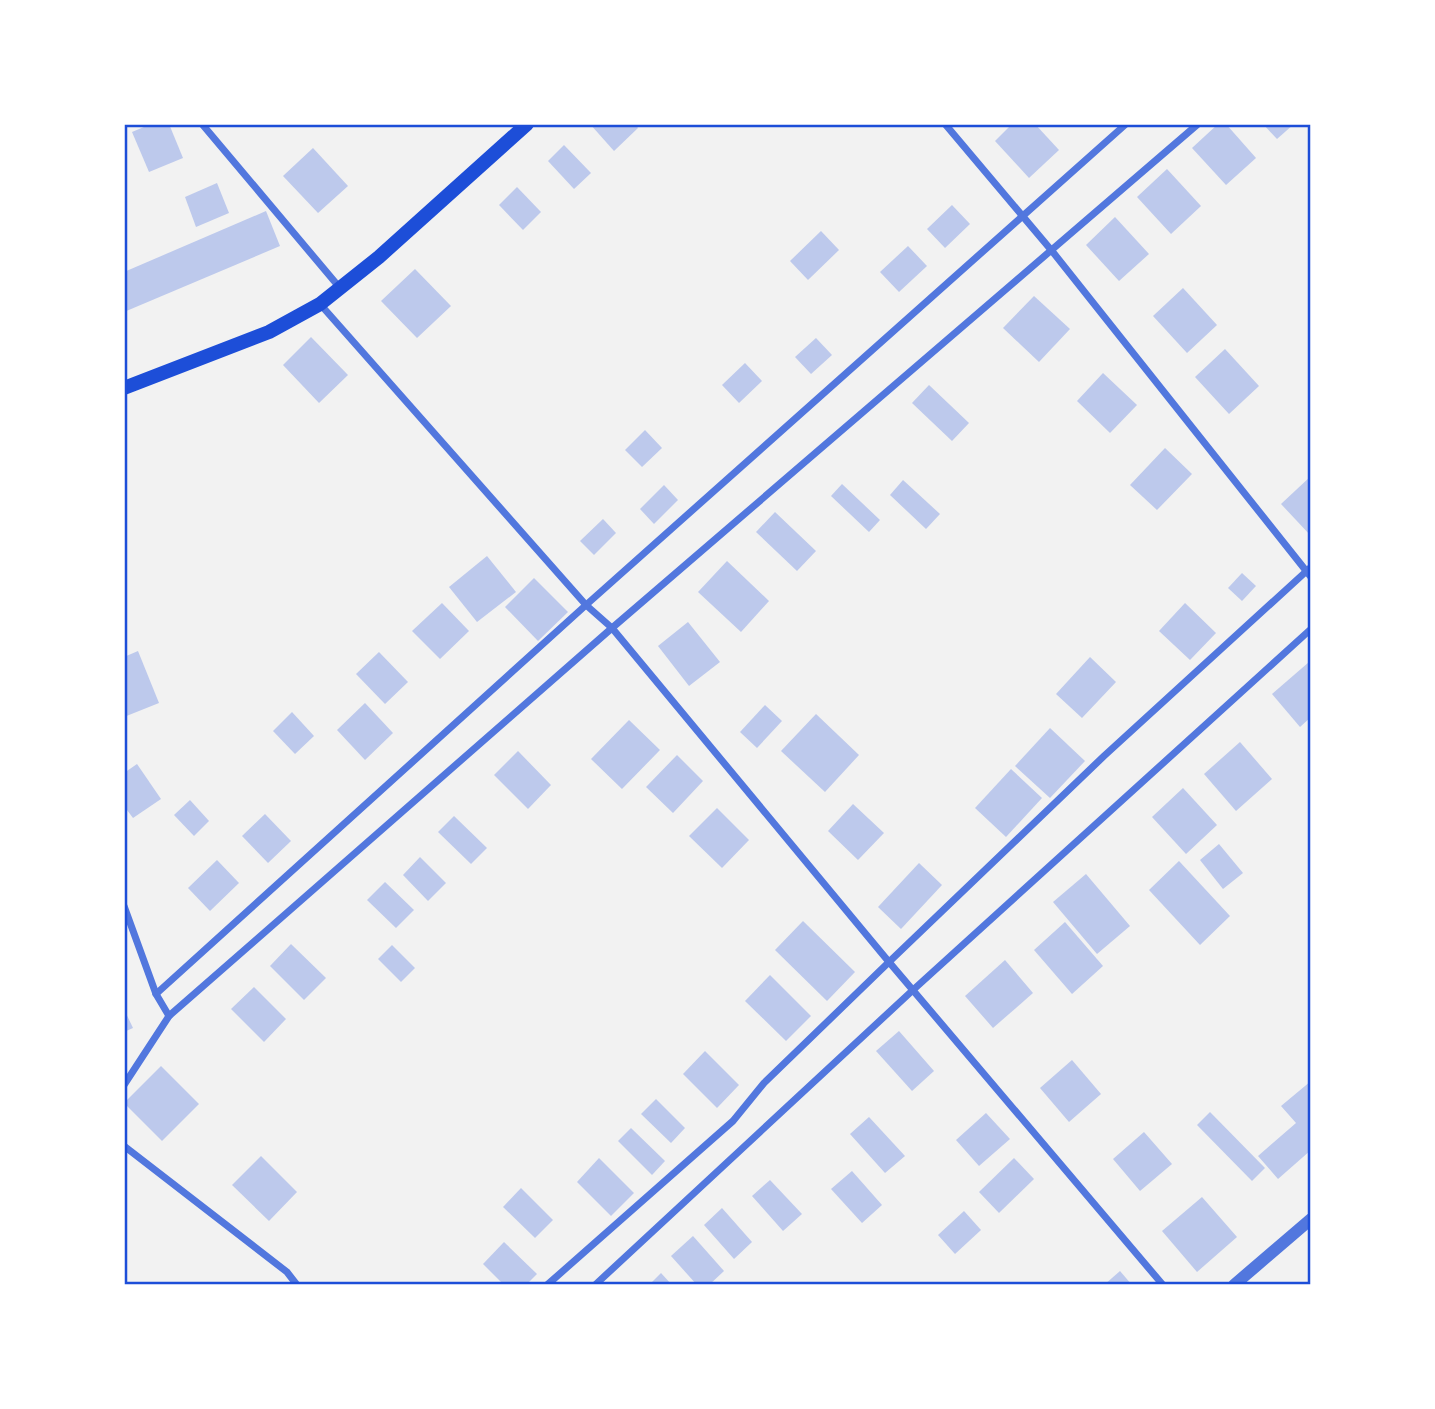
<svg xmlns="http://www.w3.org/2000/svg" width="1435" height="1409" viewBox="0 0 1435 1409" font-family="Raleway,sans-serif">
	<rect width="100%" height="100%" fill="#f2f2f2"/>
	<g fill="#bdc9ec">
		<path d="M151 124H169L183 158 149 172 132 132Z"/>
		<path d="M590 124H635L638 128 614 151Z"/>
		<path d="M1012 124H1035L1059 150 1029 178 995 141Z"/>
		<path d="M1218 124H1226L1256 158 1226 185 1192 148Z"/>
		<path d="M1263 124H1294L1277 139Z"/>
		<path d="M564 145 591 173 574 189 548 161Z"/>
		<path d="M313 148 348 186 318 213 283 176Z"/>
		<path d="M1167 169 1201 206 1171 234 1137 197Z"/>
		<path d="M217 183 229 213 196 227 185 197Z"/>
		<path d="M517 187 541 212 523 230 499 205Z"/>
		<path d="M952 205 970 224 945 248 927 229Z"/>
		<path d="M266 211 280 246 124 312V272Z"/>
		<path d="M1115 217 1149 254 1119 281 1086 245Z"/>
		<path d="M821 231 839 250 808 280 790 261Z"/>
		<path d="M908 246 927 266 899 292 880 272Z"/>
		<path d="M415 269 451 306 417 338 381 301Z"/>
		<path d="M1183 288 1217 325 1187 353 1153 316Z"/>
		<path d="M1034 296 1070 329 1039 362 1003 328Z"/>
		<path d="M311 337 348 375 319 403 283 365Z"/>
		<path d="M816 338 832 355 811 374 795 357Z"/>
		<path d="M1225 349 1259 386 1229 414 1195 377Z"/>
		<path d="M745 363 762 381 739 403 722 385Z"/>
		<path d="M1103 373 1137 405 1110 433 1077 401Z"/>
		<path d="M929 385 969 423 952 441 912 403Z"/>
		<path d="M645 430 662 448 642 467 625 450Z"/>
		<path d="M1165 448 1192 474 1157 510 1130 485Z"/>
		<path d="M1311 476V536L1281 504Z"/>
		<path d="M903 480 940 514 926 529 890 495Z"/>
		<path d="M842 484 880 520 869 532 831 496Z"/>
		<path d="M664 485 678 500 654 524 640 509Z"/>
		<path d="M775 512 816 551 797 571 756 532Z"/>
		<path d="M603 519 616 533 594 555 580 541Z"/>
		<path d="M487 556 516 592 477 622 449 587Z"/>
		<path d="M727 561 769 601 741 632 698 592Z"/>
		<path d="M1242 573 1256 586 1242 601 1228 588Z"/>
		<path d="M534 578 568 612 538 641 505 607Z"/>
		<path d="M442 603 469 631 440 659 412 631Z"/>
		<path d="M1185 603 1216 633 1190 660 1159 631Z"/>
		<path d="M688 622 720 662 689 686 658 646Z"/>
		<path d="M138 651 159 703 124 717V657Z"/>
		<path d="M379 652 408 682 385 704 356 674Z"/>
		<path d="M1090 657 1116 682 1082 718 1056 694Z"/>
		<path d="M1309 662 1311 664V717L1300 727 1272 694Z"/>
		<path d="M365 703 393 733 365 760 337 730Z"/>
		<path d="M765 705 782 721 757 748 740 732Z"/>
		<path d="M292 712 314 736 295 754 273 731Z"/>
		<path d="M816 714 859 755 825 792 781 751Z"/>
		<path d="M629 720 660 750 622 789 591 759Z"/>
		<path d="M1050 728 1085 761 1050 798 1015 766Z"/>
		<path d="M1240 742 1272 779 1236 811 1204 774Z"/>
		<path d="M518 751 551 785 528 809 494 775Z"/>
		<path d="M677 755 703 781 673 813 646 787Z"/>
		<path d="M137 764 161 799 133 818 124 806V773Z"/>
		<path d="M1011 769 1042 798 1006 837 975 808Z"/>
		<path d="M1183 788 1217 825 1186 854 1152 817Z"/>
		<path d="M190 800 209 821 194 836 174 815Z"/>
		<path d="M853 804 884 833 858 860 828 831Z"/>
		<path d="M717 808 749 840 722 868 689 836Z"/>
		<path d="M265 814 291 841 268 863 242 836Z"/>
		<path d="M454 816 487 848 471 864 438 832Z"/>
		<path d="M1219 844 1243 873 1223 889 1200 860Z"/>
		<path d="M420 857 446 883 428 901 403 875Z"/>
		<path d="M217 860 239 883 210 911 188 888Z"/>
		<path d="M1179 861 1230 916 1200 945 1149 890Z"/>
		<path d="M919 863 942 885 901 929 878 907Z"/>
		<path d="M1086 874 1130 926 1097 954 1053 902Z"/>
		<path d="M385 882 414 910 396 928 367 900Z"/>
		<path d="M803 921 855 972 827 1001 775 950Z"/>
		<path d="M1065 922 1103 966 1072 994 1034 950Z"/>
		<path d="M291 944 326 978 304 1000 270 966Z"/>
		<path d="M392 945 415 968 401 982 378 959Z"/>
		<path d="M1005 960 1033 993 993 1028 965 996Z"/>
		<path d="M770 975 811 1016 786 1041 745 1001Z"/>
		<path d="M254 987 286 1019 264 1042 231 1009Z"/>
		<path d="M124 1009 133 1028 124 1032Z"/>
		<path d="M899 1031 934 1071 912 1091 876 1051Z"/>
		<path d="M705 1051 739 1085 717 1108 683 1074Z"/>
		<path d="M1072 1060 1101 1094 1069 1122 1040 1088Z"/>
		<path d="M161 1066 199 1104 162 1141 124 1103Z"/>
		<path d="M1311 1081V1150L1278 1179 1258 1156 1296 1123 1281 1106Z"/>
		<path d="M656 1099 685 1128 671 1143 641 1114Z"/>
		<path d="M1210 1112 1265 1168 1252 1181 1197 1125Z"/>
		<path d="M986 1113 1010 1139 979 1166 956 1140Z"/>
		<path d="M869 1117 905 1156 885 1173 850 1134Z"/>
		<path d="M631 1128 665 1161 652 1175 618 1141Z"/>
		<path d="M1144 1132 1172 1164 1140 1191 1113 1159Z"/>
		<path d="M261 1156 297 1192 269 1221 232 1185Z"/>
		<path d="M599 1158 634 1193 611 1216 577 1182Z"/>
		<path d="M1014 1158 1034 1179 999 1213 979 1192Z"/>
		<path d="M852 1171 882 1205 862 1223 831 1189Z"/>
		<path d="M770 1180 802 1214 783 1231 752 1196Z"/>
		<path d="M521 1188 553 1220 535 1238 503 1207Z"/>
		<path d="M1202 1197 1237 1237 1197 1272 1162 1231Z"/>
		<path d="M722 1208 752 1242 734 1259 704 1225Z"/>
		<path d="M964 1211 981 1230 955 1254 938 1235Z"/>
		<path d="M693 1236 724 1271 709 1285H697L671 1256Z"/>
		<path d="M504 1242 537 1274 526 1285H504L483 1264Z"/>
		<path d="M1120 1271 1132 1285H1104Z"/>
		<path d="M661 1273 672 1285H649Z"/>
	</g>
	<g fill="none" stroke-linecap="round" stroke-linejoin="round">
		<g stroke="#5277de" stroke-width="7">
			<path d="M202 124 340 288"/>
			<path d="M945 124 1052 251 1311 577"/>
			<path d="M320 304 586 605 612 628 889 962 1163 1285"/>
			<path d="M124 906 156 994 169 1016"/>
			<path d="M156 994 586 605 1126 124"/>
			<path d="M124 1085 169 1016 612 628 1198 124"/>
			<path d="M124 1146 287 1272 297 1285"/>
			<path d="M547 1285 733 1121 764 1083 889 962 1104 756 1311 567"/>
			<path d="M595 1285 913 990 1311 629"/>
		</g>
		<path stroke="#5277de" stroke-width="12" d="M1234 1285 1311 1219"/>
		<path stroke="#1d4ed8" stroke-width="14" d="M124 388 269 332 320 304 379 257 527 124"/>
	</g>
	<rect width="1435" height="1409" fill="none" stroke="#ffffff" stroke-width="252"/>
	<rect x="126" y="126" width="1183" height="1157" fill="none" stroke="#1d4ed8" stroke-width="2.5"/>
</svg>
